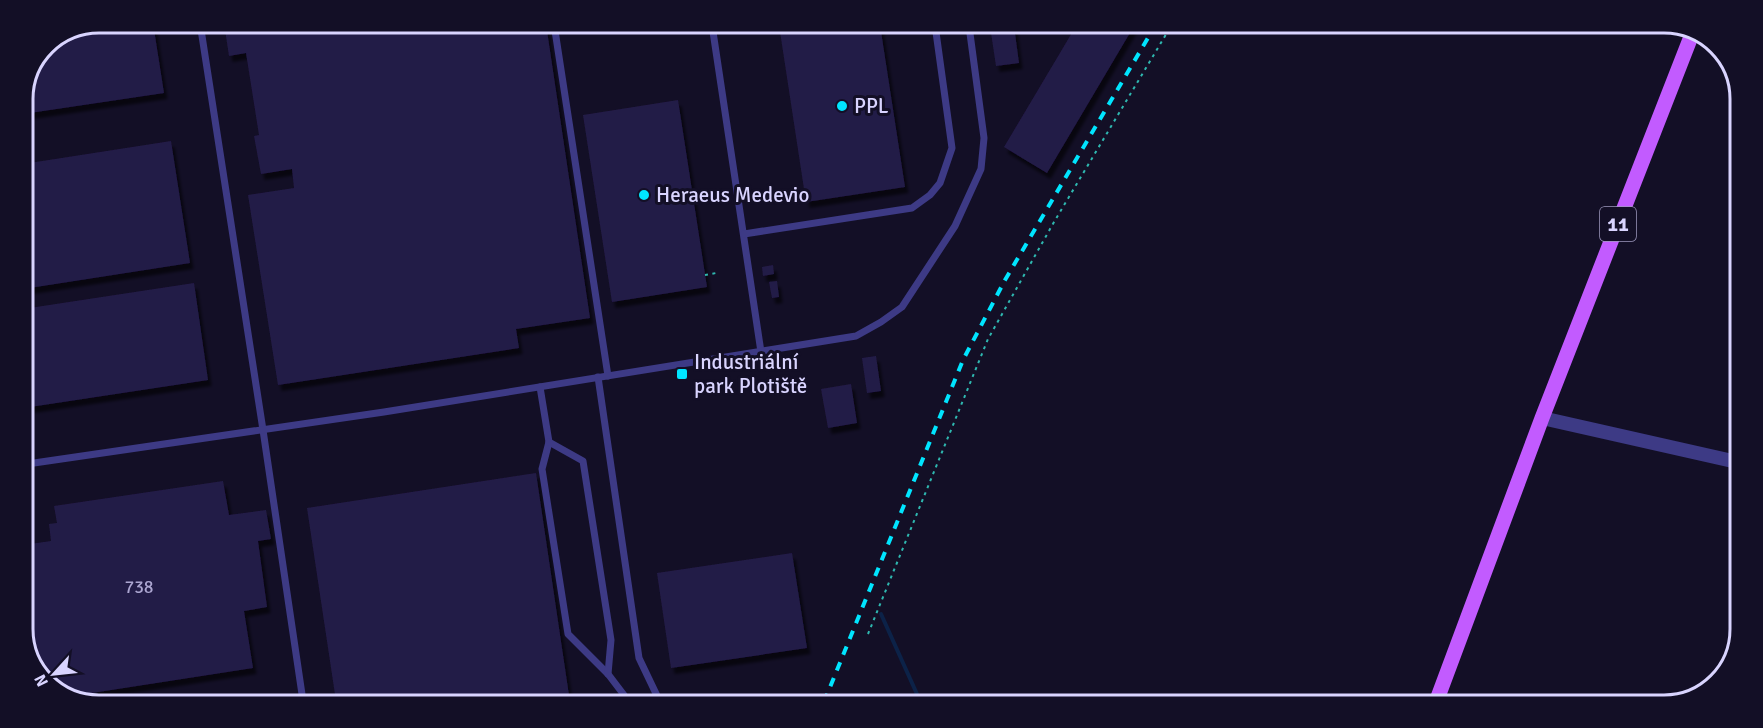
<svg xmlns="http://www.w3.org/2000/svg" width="1763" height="728" viewBox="0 0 1763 728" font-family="Signika,sans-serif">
	<defs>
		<filter id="shadow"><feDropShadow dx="3.5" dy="6" stdDeviation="1.5" flood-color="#0009"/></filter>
	</defs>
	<rect width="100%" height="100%" fill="#130f26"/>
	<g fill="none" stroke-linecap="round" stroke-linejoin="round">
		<path stroke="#0c2248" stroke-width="4" d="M881 614 921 703"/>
	</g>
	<g fill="#241b47" filter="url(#shadow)">
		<path d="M99 23H153L164 93 23 114V95L45 45Z"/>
		<path d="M224 23 546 24 590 318 516 329 519 348 278 385 248 195 294 188 292 169 261 174 254 136 259 135 246 53 229 56Z"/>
		<path d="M779 25H880L905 187 806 202Z"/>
		<path d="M990 26H1014L1019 63 996 66Z"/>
		<path d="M1076 26H1134L1047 173 1004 147Z"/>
		<path d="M678 100 707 287 612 302 583 115Z"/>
		<path d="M171 141 190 263 23 289V164Z"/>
		<path d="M773 265 774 274 763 276 762 267Z"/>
		<path d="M777 281 779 297 772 298 769 282Z"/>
		<path d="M194 283 208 380 30 407 23 358V309Z"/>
		<path d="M876 356 881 391 867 393 862 358Z"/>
		<path d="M851 384 857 423 828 428 821 389Z"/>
		<path d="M536 473 570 702 336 701 307 508Z"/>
		<path d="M223 481 229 515 266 510 271 539 258 541 267 607 244 611 253 668 66 697 38 675 23 584V545L51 541 49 524 57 523 54 506Z"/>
		<path d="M792 553 807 648 671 668 657 573Z"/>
	</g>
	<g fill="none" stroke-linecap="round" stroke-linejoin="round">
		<g stroke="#2fb8b0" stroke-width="2" stroke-dasharray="3 4.5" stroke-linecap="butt">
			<path d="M705 275 716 273"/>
			<path d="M868 634 988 339 1054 222 1171 26"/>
		</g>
		<g stroke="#3d3a85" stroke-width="7">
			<path d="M200 23 263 430 303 701"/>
			<path d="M554 24 608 376"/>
			<path d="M712 25 761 352"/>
			<path d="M744 234 912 208 930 195 940 183 952 148 935 25"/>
			<path d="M598 377 639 658 660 702"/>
			<path d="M540 387 549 442 542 469 568 634 608 674 624 695 626 702"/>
			<path d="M549 442 583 461 611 640 608 674"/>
			<path d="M34 463 384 412 856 336 881 322 902 307 955 226 981 169 984 138 969 26"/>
		</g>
		<path stroke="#3d3a85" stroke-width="14" d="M1542 418 1737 462"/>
		<path stroke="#c25bff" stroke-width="15" d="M1435 705 1542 418 1694 29"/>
		<path stroke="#00e5ff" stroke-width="4" stroke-dasharray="9 8" stroke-linecap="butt" d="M824 702 963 360 1005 280 1155 26"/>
	</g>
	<g fill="#00e5ff" stroke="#130f26" stroke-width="2">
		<circle cx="842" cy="106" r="6"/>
		<circle cx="644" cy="195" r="6"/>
		<rect x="676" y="368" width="12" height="12" rx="3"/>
	</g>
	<g text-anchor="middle" stroke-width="6" stroke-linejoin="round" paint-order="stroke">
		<g font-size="18" fill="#aca6d1">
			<text x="139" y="593">738</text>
		</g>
		<rect fill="#130f26" stroke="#9e99be" stroke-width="1.5" x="1600" y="207" width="36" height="34" rx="4.5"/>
		<g font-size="20" font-weight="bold" fill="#d9d4ff">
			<text x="1618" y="231">11</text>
		</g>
		<g font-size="21" fill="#d9d4ff" stroke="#130f26" text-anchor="start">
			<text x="854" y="113">PPL</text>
			<text x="656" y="202">Heraeus Medevio</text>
			<text x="694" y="369">Industriální<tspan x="694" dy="24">park Plotiště</tspan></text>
		</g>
	</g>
	<path d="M0 0H1763V728H0ZM99 33H1664A66 66 0 0 1 1730 99V629A66 66 0 0 1 1664 695H99A66 66 0 0 1 33 629V99A66 66 0 0 1 99 33Z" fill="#130f26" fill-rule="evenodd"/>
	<path fill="none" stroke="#d9d4ff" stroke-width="3" d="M99 33H1664A66 66 0 0 1 1730 99V629A66 66 0 0 1 1664 695H99A66 66 0 0 1 33 629V99A66 66 0 0 1 99 33Z"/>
	<g transform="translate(54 674) rotate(243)" stroke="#130f26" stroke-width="4.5" paint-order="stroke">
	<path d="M0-4.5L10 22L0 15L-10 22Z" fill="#d9d4ff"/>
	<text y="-9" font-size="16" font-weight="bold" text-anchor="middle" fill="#d9d4ff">N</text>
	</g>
</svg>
